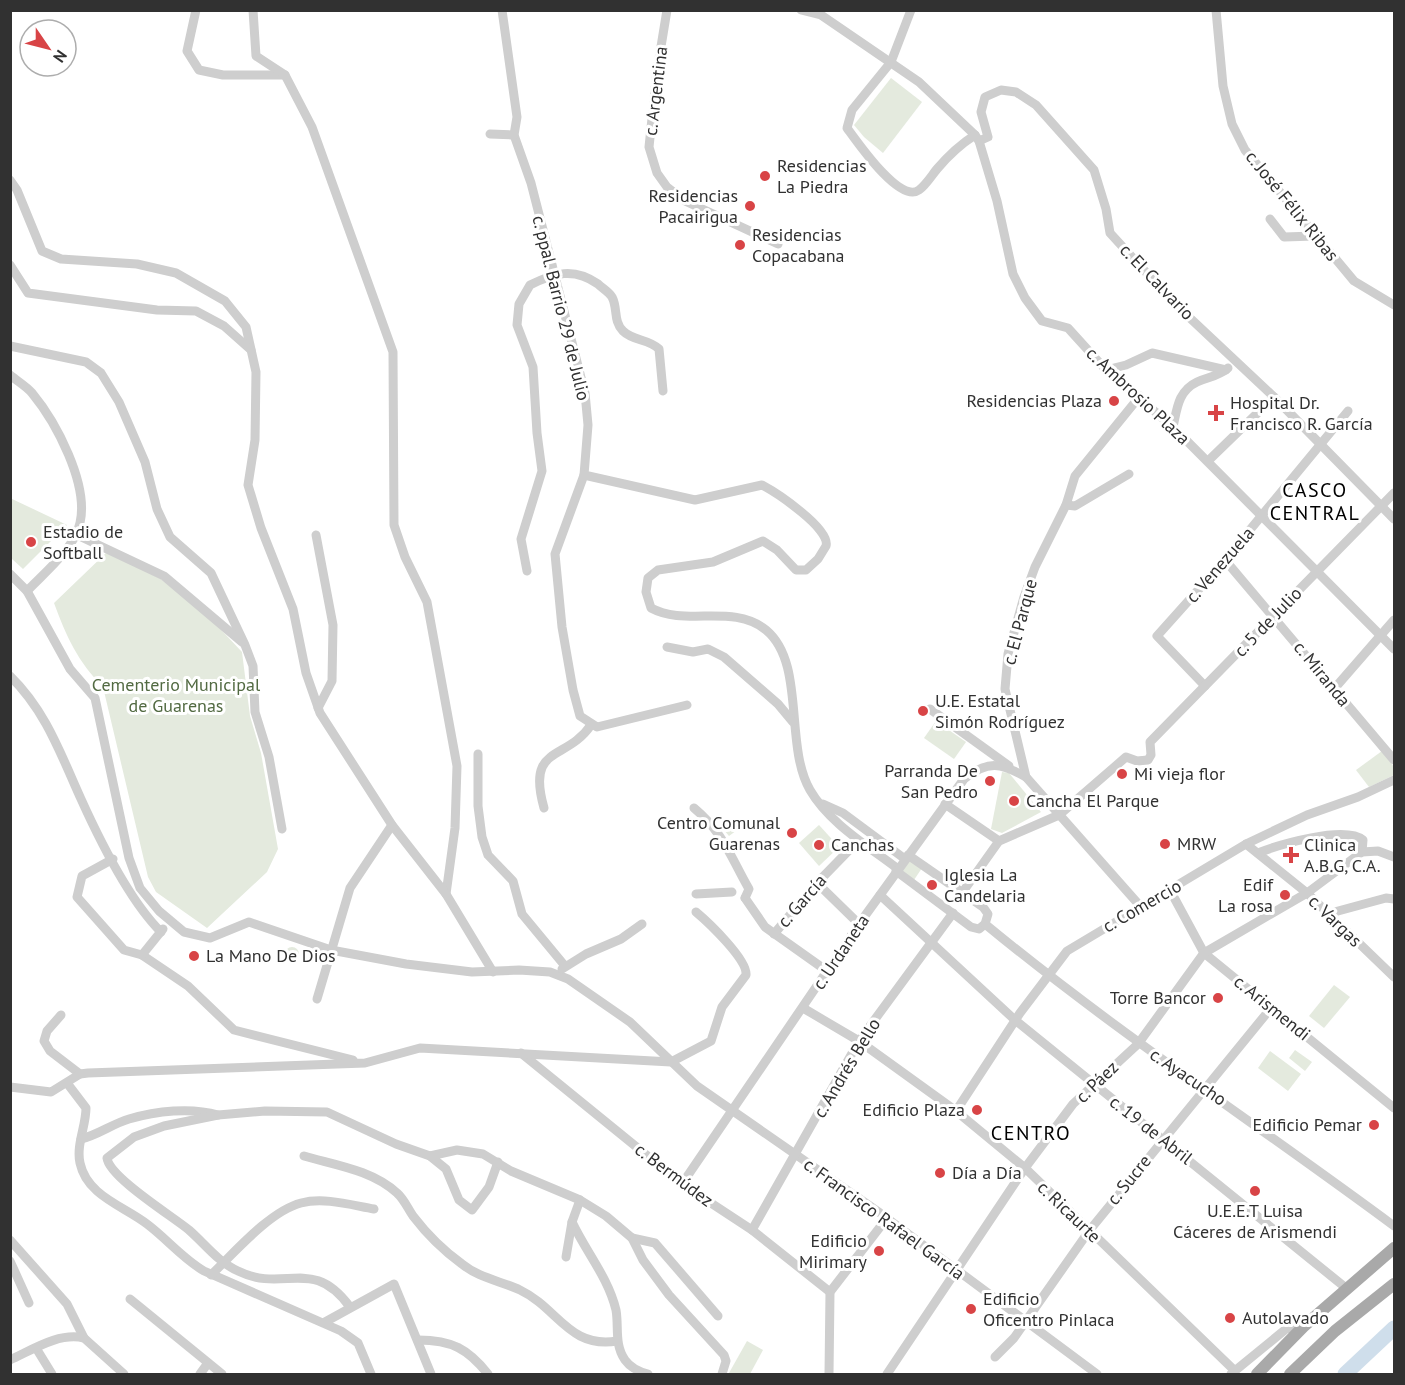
<svg xmlns="http://www.w3.org/2000/svg" width="1405" height="1385" viewBox="0 0 1405 1385" font-family="'PT Sans',sans-serif">
	<rect width="100%" height="100%" fill="#fff"/>
	<g fill="#e4eade">
		<path d="M891 78 922 102 883 153 864 137 854 125Z"/>
		<path d="M10 498 67 525 23 569 11 558Z"/>
		<path d="M106 553 157 576 210 618 242 652 250 716 261 753 278 849 267 872 207 928 156 892 148 877 103 687C78 662 66 636 54 603Z"/>
		<path d="M936 721 966 742 954 759 924 738Z"/>
		<path d="M1382 751 1394 767V775L1369 787 1356 770Z"/>
		<path d="M1002 772 1009 773 1041 812 1002 833 991 829Z"/>
		<path d="M738 818 744 825 729 836 723 829Z"/>
		<path d="M819 825 839 847 819 866 799 843Z"/>
		<path d="M909 859 922 868 914 880 901 871Z"/>
		<circle cx="292" cy="954" r="7"/>
		<path d="M1334 985 1350 997 1324 1028 1309 1016Z"/>
		<path d="M1295 1050 1312 1062 1305 1071 1289 1058Z"/>
		<path d="M1270 1051 1301 1074 1288 1091 1258 1068Z"/>
		<path d="M747 1341 763 1350 750 1374H732L729 1373Z"/>
	</g>
	<g fill="none" stroke-linecap="round" stroke-linejoin="round">
		<path stroke="#cfdeeb" stroke-width="15" d="M1345 1374 1394 1328"/>
		<g stroke="#cecece" stroke-width="9">
			<path d="M196 10 187 51 199 70 223 75H285"/>
			<path d="M253 10 256 56 285 75 312 127 393 352 394 525 405 557 427 602 457 766 455 828 446 894"/>
			<path d="M502 10 517 117 514 135 531 183 585 393 588 425 584 475 695 500 762 485C777 493 831 529 826 546L818 559 806 570H796L777 550 763 541 713 562 658 570 648 578 646 592 651 608C686 627 733 603 766 630 806 663 784 745 810 790 829 823 868 846 898 869"/>
			<path d="M667 10 657 71 649 147 657 173 667 187 685 201 778 244"/>
			<path d="M801 10 821 15 919 82 975 135 979 141 997 201 1013 274 1025 298 1042 321 1068 328 1106 370 1173 427 1394 649"/>
			<path d="M911 10 891 62 852 110 847 128C858 143 900 204 919 190 926 185 932 175 937 169 948 156 961 144 975 135"/>
			<path d="M1216 10 1223 86 1232 124 1245 150 1354 281 1394 305"/>
			<path d="M490 134 514 135"/>
			<path d="M979 141 988 137 981 112 985 97 1001 90 1016 92 1036 105 1094 170 1106 209 1110 233 1175 304 1274 397 1394 519"/>
			<path d="M10 180 17 190 42 251 61 259 137 264 176 273 225 301 246 327 256 372 255 440 248 485 261 528 293 609 306 673 320 713 392 825 446 894 493 972"/>
			<path d="M1270 219 1284 237 1315 236"/>
			<path d="M10 265 28 293 157 310 196 311 224 326 251 350"/>
			<path d="M10 346 86 362 101 373 119 402 145 462 157 509 170 537 211 573 245 645 253 666 255 712 269 757 282 829"/>
			<path d="M1106 370 1126 365 1152 353 1226 370"/>
			<path d="M10 375C17 381 26 386 32 393 56 422 89 484 80 523 75 548 44 573 27 591"/>
			<path d="M1140 396 1075 476 1066 505 1035 567 1024 597 1008 654 1005 689 1026 777 1141 907"/>
			<path d="M1173 427C1177 409 1178 391 1197 382 1208 377 1217 377 1228 368"/>
			<path d="M1208 461 1274 397"/>
			<path d="M584 475 555 554 562 627 573 690 580 716 597 727 687 705"/>
			<path d="M1066 505 1075 506 1129 474"/>
			<path d="M75 534 164 576 242 642"/>
			<path d="M316 535 333 625 332 681 318 708"/>
			<path d="M1225 560 1394 760"/>
			<path d="M527 571 521 539 542 471 537 433 533 367 517 325 519 304 530 285C554 273 574 267 598 284 602 288 609 292 612 297 618 308 613 321 623 331 633 341 649 339 659 349L663 391"/>
			<path d="M10 574 27 591 70 669 95 698 129 858 140 888 159 911 184 932 210 938 249 922 331 950 406 964 472 972 519 970 550 972 568 979 630 1022 697 1086 880 1213 1097 1374"/>
			<path d="M667 647 693 652 708 649 724 657 778 704 793 722"/>
			<path d="M10 676C46 711 61 755 81 799 100 841 129 900 161 932"/>
			<path d="M1205 686 1157 636 1225 560 1348 411"/>
			<path d="M1334 689 1394 620"/>
			<path d="M930 709 1009 766"/>
			<path d="M478 754V806L482 837 488 855 513 881 522 914 565 966"/>
			<path d="M823 804 843 813 905 859"/>
			<path d="M945 804 999 841"/>
			<path d="M544 808C526 744 566 762 591 725"/>
			<path d="M694 808C724 833 731 858 749 889L745 898"/>
			<path d="M1246 844 1307 893 1394 977"/>
			<path d="M1258 853C1278 845 1345 825 1363 840L1362 852"/>
			<path d="M113 859 82 876 77 897 124 950 142 955 188 986 234 1030 353 1060"/>
			<path d="M896 871 971 927 979 929 985 924 988 914 983 907 908 855"/>
			<path d="M817 883 859 924"/>
			<path d="M1170 890 1204 953 1394 1108"/>
			<path d="M962 893 999 841 1059 815 1126 757 1137 761 1148 760 1151 755 1150 742 1394 493"/>
			<path d="M696 894 732 892"/>
			<path d="M880 895 1015 1020 1346 1288"/>
			<path d="M745 898 765 927 827 971"/>
			<path d="M1327 914 1386 898 1394 899"/>
			<path d="M985 924C1116 1032 1258 1125 1394 1226"/>
			<path d="M774 934 817 883 856 843"/>
			<path d="M142 955 163 929"/>
			<path d="M562 969 586 954 621 939 642 924"/>
			<path d="M317 999 350 888 392 825"/>
			<path d="M803 1008 859 1041 956 1111 1025 1168 1234 1370"/>
			<path d="M61 1015 47 1031 44 1041 50 1051 80 1074"/>
			<path d="M521 1053 682 1184 752 1230 830 1292"/>
			<path d="M67 1083 86 1108C86 1126 76 1145 80 1163 87 1196 124 1206 147 1224 167 1239 182 1258 204 1271L341 1331 358 1343 371 1374"/>
			<path d="M10 1087 51 1092 80 1074 88 1073 365 1063 420 1048 671 1062 711 1041 722 1007 746 975C748 960 708 922 696 912"/>
			<path d="M956 1111 1020 1013 1067 951 1246 844 1307 815 1358 797 1394 780"/>
			<path d="M81 1139C98 1135 112 1124 129 1119 156 1111 191 1107 218 1115"/>
			<path d="M304 1156C335 1165 372 1170 397 1193 404 1199 408 1209 413 1216 426 1233 444 1251 462 1264 479 1278 501 1281 520 1290 558 1308 569 1349 617 1341"/>
			<path d="M430 1156 446 1169 459 1200 472 1210 489 1187 498 1162"/>
			<path d="M682 1184 859 924 964 779C988 760 1001 763 1026 777"/>
			<path d="M580 1200 572 1222C586 1252 608 1277 616 1310 619 1327 614 1344 625 1360 630 1367 640 1372 648 1374"/>
			<path d="M752 1230 859 1041 953 913"/>
			<path d="M632 1238 655 1243 718 1316"/>
			<path d="M10 1240 67 1304 84 1338"/>
			<path d="M566 1257 572 1222"/>
			<path d="M10 1261 29 1303"/>
			<path d="M211 1275C234 1253 270 1211 301 1203 324 1197 351 1205 374 1209"/>
			<path d="M130 1299 222 1374"/>
			<path d="M350 1307C312 1255 285 1294 238 1271 218 1262 205 1244 189 1230 172 1216 109 1177 107 1158L134 1137 164 1126 218 1115 265 1111 327 1112 396 1144 430 1156 457 1150 483 1154 511 1171 580 1200 606 1216 632 1238 643 1260 669 1295 724 1355 726 1361 722 1374"/>
			<path d="M325 1322 394 1284 431 1374"/>
			<path d="M418 1340C452 1340 468 1349 488 1374"/>
			<path d="M36 1348 52 1374"/>
			<path d="M995 1357 1014 1338 1089 1231 1271 1008"/>
			<path d="M10 1360C32 1350 59 1332 84 1338L124 1374"/>
			<path d="M200 1374 208 1363"/>
			<path d="M829 1374 830 1292 887 1218"/>
			<path d="M887 1374 1025 1168 1073 1104 1138 1044 1204 953 1307 893 1362 852 1378 851 1394 857"/>
			<path d="M1231 1374 1286 1329 1303 1327"/>
		</g>
		<g stroke="#a9a9a9" stroke-width="12">
			<path d="M1257 1374 1303 1327 1394 1248"/>
			<path d="M1290 1374 1335 1331 1394 1284"/>
		</g>
	</g>
	<g fill="#d84446" stroke="#fff" stroke-width="2">
		<circle cx="765" cy="176" r="6"/>
		<circle cx="750" cy="206" r="6"/>
		<circle cx="740" cy="245" r="6"/>
		<circle cx="1114" cy="401" r="6"/>
		<path d="M1213 404h6v6h6v6h-6v6h-6v-6h-6v-6h6z"/>
		<circle cx="31" cy="542" r="6"/>
		<circle cx="923" cy="711" r="6"/>
		<circle cx="1122" cy="774" r="6"/>
		<circle cx="990" cy="781" r="6"/>
		<circle cx="1014" cy="801" r="6"/>
		<circle cx="792" cy="833" r="6"/>
		<circle cx="1165" cy="844" r="6"/>
		<circle cx="819" cy="845" r="6"/>
		<path d="M1288 846h6v6h6v6h-6v6h-6v-6h-6v-6h6z"/>
		<circle cx="932" cy="885" r="6"/>
		<circle cx="1285" cy="895" r="6"/>
		<circle cx="194" cy="956" r="6"/>
		<circle cx="1218" cy="998" r="6"/>
		<circle cx="977" cy="1110" r="6"/>
		<circle cx="1374" cy="1125" r="6"/>
		<circle cx="940" cy="1173" r="6"/>
		<circle cx="1255" cy="1191" r="6"/>
		<circle cx="879" cy="1251" r="6"/>
		<circle cx="971" cy="1309" r="6"/>
		<circle cx="1230" cy="1318" r="6"/>
	</g>
	<g text-anchor="middle" stroke-width="6" stroke-linejoin="round" paint-order="stroke">
		<g font-size="18" fill="#313131" stroke="#fff">
			<text transform="translate(656 91) rotate(-83)" y="6">c. Argentina</text>
			<text transform="translate(1292 206) rotate(51)" y="6">c. José Félix Ribas</text>
			<text transform="translate(1157 282) rotate(46)" y="6">c. El Calvario</text>
			<text transform="translate(561 308) rotate(76)" y="6">c. ppal. Barrio 29 de Julio</text>
			<text transform="translate(1138 396) rotate(43)" y="6">c. Ambrosio Plaza</text>
			<text transform="translate(1220 565) rotate(-49)" y="6">c. Venezuela</text>
			<text transform="translate(1020 622) rotate(-75)" y="6">c. El Parque</text>
			<text transform="translate(1268 622) rotate(-46)" y="6">c. 5 de Julio</text>
			<text transform="translate(1322 674) rotate(51)" y="6">c. Miranda</text>
			<text transform="translate(802 901) rotate(-49)" y="6">c. García</text>
			<text transform="translate(1142 906) rotate(-30)" y="6">c. Comercio</text>
			<text transform="translate(1335 921) rotate(44)" y="6">c. Vargas</text>
			<text transform="translate(841 952) rotate(-56)" y="6">c. Urdaneta</text>
			<text transform="translate(1272 1008) rotate(39)" y="6">c. Arismendi</text>
			<text transform="translate(847 1068) rotate(-59)" y="6">c. Andrés Bello</text>
			<text transform="translate(1188 1077) rotate(34)" y="6">c. Ayacucho</text>
			<text transform="translate(1097 1082) rotate(-44)" y="6">c. Páez</text>
			<text transform="translate(1151 1130) rotate(38)" y="6">c. 19 de Abril</text>
			<text transform="translate(674 1175) rotate(37)" y="6">c. Bermúdez</text>
			<text transform="translate(1129 1180) rotate(-51)" y="6">c. Sucre</text>
			<text transform="translate(1069 1212) rotate(44)" y="6">c. Ricaurte</text>
			<text transform="translate(884 1219) rotate(36)" y="6">c. Francisco Rafael García</text>
		</g>
		<g font-size="18" fill="#313131" stroke="#fff" text-anchor="start">
			<text x="777" y="172">Residencias<tspan x="777" dy="21">La Piedra</tspan></text>
			<text x="738" y="202" text-anchor="end">Residencias<tspan x="738" dy="21">Pacairigua</tspan></text>
			<text x="752" y="241">Residencias<tspan x="752" dy="21">Copacabana</tspan></text>
			<text x="1102" y="407" text-anchor="end">Residencias Plaza</text>
			<text x="1230" y="409">Hospital Dr.<tspan x="1230" dy="21">Francisco R. García</tspan></text>
			<text x="43" y="538">Estadio de<tspan x="43" dy="21">Softball</tspan></text>
			<text x="935" y="707">U.E. Estatal<tspan x="935" dy="21">Simón Rodríguez</tspan></text>
			<text x="978" y="777" text-anchor="end">Parranda De<tspan x="978" dy="21">San Pedro</tspan></text>
			<text x="1134" y="780">Mi vieja flor</text>
			<text x="1026" y="807">Cancha El Parque</text>
			<text x="780" y="829" text-anchor="end">Centro Comunal<tspan x="780" dy="21">Guarenas</tspan></text>
			<text x="1177" y="850">MRW</text>
			<text x="831" y="851">Canchas</text>
			<text x="1304" y="851">Clinica<tspan x="1304" dy="21">A.B.G, C.A.</tspan></text>
			<text x="944" y="881">Iglesia La<tspan x="944" dy="21">Candelaria</tspan></text>
			<text x="1273" y="891" text-anchor="end">Edif<tspan x="1273" dy="21">La rosa</tspan></text>
			<text x="206" y="962">La Mano De Dios</text>
			<text x="1206" y="1004" text-anchor="end">Torre Bancor</text>
			<text x="965" y="1116" text-anchor="end">Edificio Plaza</text>
			<text x="1362" y="1131" text-anchor="end">Edificio Pemar</text>
			<text x="952" y="1179">Día a Día</text>
			<text x="1255" y="1217" text-anchor="middle">U.E.E.T Luisa<tspan x="1255" dy="21">Cáceres de Arismendi</tspan></text>
			<text x="867" y="1247" text-anchor="end">Edificio<tspan x="867" dy="21">Mirimary</tspan></text>
			<text x="983" y="1305">Edificio<tspan x="983" dy="21">Oficentro Pinlaca</tspan></text>
			<text x="1242" y="1324">Autolavado</text>
		</g>
		<g font-size="18" fill="#526a42" stroke="#fff">
			<text x="176" y="691">Cementerio Municipal<tspan x="176" dy="21">de Guarenas</tspan></text>
		</g>
		<g font-size="20" letter-spacing="1.5" fill="#000" stroke="#fff">
			<text x="1315" y="497">CASCO<tspan x="1315" dy="23">CENTRAL</tspan></text>
			<text x="1031" y="1140">CENTRO</text>
		</g>
	</g>
	<rect width="1405" height="1385" fill="none" stroke="#313131" stroke-width="24"/>
	<g transform="translate(48 48) rotate(125)"><circle r="28" fill="#ffffff" stroke="#adadad" stroke-width="1.5"/>
	<path d="M0-4.5L10 22L0 15L-10 22Z" fill="#d84446"/>
	<text y="-9" font-size="16" font-weight="bold" text-anchor="middle" fill="#313131">N</text>
	</g>
</svg>
